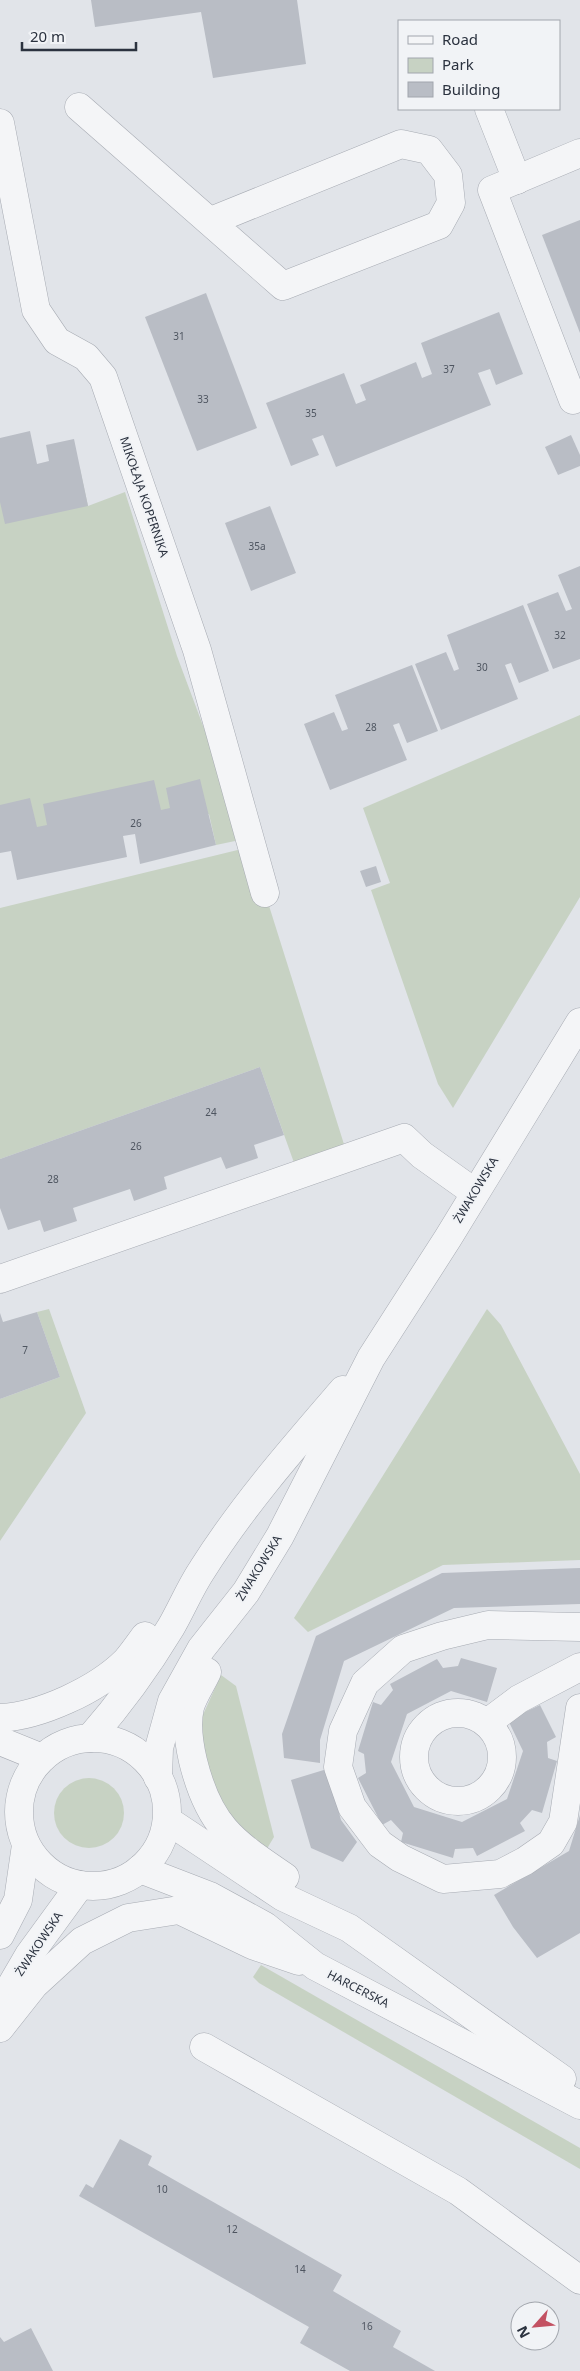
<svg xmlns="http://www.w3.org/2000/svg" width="580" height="2371" viewBox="0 0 580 2371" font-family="'Noto Sans',sans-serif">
	<rect width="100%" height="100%" fill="#e1e4e9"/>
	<g fill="#c7d2c3">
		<path d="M80 469 88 506 125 492 177 656 243 833 235 841 216 845 209 814 0 850V476Z"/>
		<path d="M580 715V897L453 1108 438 1084 371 890 390 883 363 808Z"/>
		<path d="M254 846 265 893 348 1157 298 1174 260 1067 0 1159V908Z"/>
		<path d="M49 1309 86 1413 0 1541V1399L60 1377 37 1312Z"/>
		<path d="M487 1309 501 1325 580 1474V1560L443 1565 308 1632 294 1618Z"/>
		<path d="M221 1675 236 1686 274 1837 265 1852 237 1826 218 1800 201 1750V1719Z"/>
		<circle cx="89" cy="1813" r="35"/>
		<path d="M261 1965 580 2148V2169L259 1983 253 1977Z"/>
	</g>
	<g fill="#b9bdc5">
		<path d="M91 0H297L306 64 213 78 201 12 95 27Z"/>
		<path d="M580 220V333L542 235Z"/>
		<path d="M206 293 257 428 197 451 145 317Z"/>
		<path d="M499 312 523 374 496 385 490 369 478 373 491 405 336 467 323 435 312 439 319 455 291 466 266 403 344 373 356 404 366 400 360 385 416 362 422 378 432 374 421 343Z"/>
		<path d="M30 431 37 464 49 461 46 445 74 439 88 506 5 524 0 502V438Z"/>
		<path d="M571 435 580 455V466L558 475 545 447Z"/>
		<path d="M270 506 296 573 251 591 225 523Z"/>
		<path d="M580 566V659L553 669 527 604 558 592 566 611 572 609 558 575Z"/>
		<path d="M523 605 549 671 519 683 511 663 505 665 518 699 441 730 415 664 446 652 454 671 459 669 447 635Z"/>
		<path d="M412 665 438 731 407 743 399 723 393 725 407 760 330 790 304 724 334 712 342 731 348 729 335 695Z"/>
		<path d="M200 779 216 845 140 864 135 834 123 836 127 857 17 880 11 851 0 853V805L30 798 37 827 47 825 43 804 154 780 161 810 170 808 166 788Z"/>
		<path d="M376 866 381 882 366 887 360 871Z"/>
		<path d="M260 1067 284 1135 254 1145 258 1158 226 1169 221 1157 164 1177 167 1189 134 1201 130 1189 73 1208 77 1221 44 1232 40 1220 8 1230 0 1208V1159Z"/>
		<path d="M37 1312 60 1377 0 1399V1313L3 1322Z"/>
		<path d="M580 1568V1604L454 1608 344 1661 320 1740V1763L284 1758 282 1734 316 1636 442 1573Z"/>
		<path d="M461 1658 497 1668 487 1702 451 1691 407 1714 391 1762 414 1807 462 1822 507 1799 523 1751 508 1720 540 1705 556 1737 547 1742 548 1758 557 1761 542 1813 532 1810 520 1823 525 1831 477 1856 473 1848 455 1849 453 1858 401 1842 403 1833 391 1820 382 1825 358 1778 366 1773 364 1754 358 1751 373 1702 381 1705 393 1690 390 1684 437 1659 443 1668 458 1666Z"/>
		<path d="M327 1769 341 1820 357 1842 343 1862 311 1848 291 1780Z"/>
		<path d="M580 1815V1933L537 1958 513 1927 494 1895 569 1851Z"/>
		<path d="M120 2139 152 2156 148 2165 342 2275 333 2291 401 2331 393 2347 435 2371H350L300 2343 309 2327 79 2196 86 2184 93 2188Z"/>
		<path d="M31 2328 53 2371H0V2337L4 2342Z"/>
	</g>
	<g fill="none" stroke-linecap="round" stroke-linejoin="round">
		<g stroke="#a7abb3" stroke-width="29">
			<g id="minor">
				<path d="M79 107 283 286 439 225 451 203 448 175 429 150 401 144 211 221"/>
				<path d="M489 109 517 180"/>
				<path d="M0 123 36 310 57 341 86 357 103 377 197 650 265 893"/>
				<path d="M580 153 492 190 573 400 580 397"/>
				<path d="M0 1279 404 1138 422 1155 474 1192"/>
				<path d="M580 1627 488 1625 442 1636 403 1649 365 1683 343 1731 338 1767 352 1807 380 1844 400 1858 443 1879 500 1874 525 1861 551 1843 563 1822 580 1708"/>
				<path d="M207 1672C202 1683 193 1696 190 1707 186 1724 189 1744 193 1761 209 1826 232 1841 285 1877"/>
				<circle cx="458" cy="1757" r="44"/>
				<path d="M0 1718C40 1716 97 1690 126 1661 133 1653 139 1644 145 1636"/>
				<path d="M487 1723 519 1699 580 1667"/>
				<path d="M90 1738C120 1704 148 1665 171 1627 182 1608 190 1588 202 1570 243 1505 293 1448 343 1390"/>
				<circle cx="93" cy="1812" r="74"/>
				<path d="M0 1741 42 1758"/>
				<path d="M158 1778 159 1748 172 1701 201 1649 246 1592 280 1536 371 1358 448 1238 580 1022"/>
				<path d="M167 1820 283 1897 349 1928 562 2079"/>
				<path d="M140 1869 210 1896 265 1926 315 1966 580 2105"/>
				<path d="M0 1935 18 1900 26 1845"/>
				<path d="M0 2005 29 1955 80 1885"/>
				<path d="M0 2028 34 1985 82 1941 128 1918 179 1910 252 1945 299 1961"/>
				<path d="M204 2047 458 2191 580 2280"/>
			</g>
		</g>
		<use href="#minor" stroke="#f4f5f7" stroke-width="28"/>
	</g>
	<g text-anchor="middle" stroke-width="4" stroke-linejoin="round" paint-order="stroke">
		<g font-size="10" fill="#4e5560">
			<text x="179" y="340">31</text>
			<text x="449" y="373">37</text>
			<text x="203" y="403">33</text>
			<text x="311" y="417">35</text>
			<text x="257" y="550">35a</text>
			<text x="560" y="639">32</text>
			<text x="482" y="671">30</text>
			<text x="371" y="731">28</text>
			<text x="136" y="827">26</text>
			<text x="211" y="1116">24</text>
			<text x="136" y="1150">26</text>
			<text x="53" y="1183">28</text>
			<text x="25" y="1354">7</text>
			<text x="162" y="2193">10</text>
			<text x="232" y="2233">12</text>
			<text x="300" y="2273">14</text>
			<text x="367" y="2330">16</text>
		</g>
		<g font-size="12" fill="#2b323f" stroke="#f1f3f6">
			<text transform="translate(144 497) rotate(71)" y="4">MIKOŁAJA KOPERNIKA</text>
			<text transform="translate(476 1190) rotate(-59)" y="4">ŻWAKOWSKA</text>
			<text transform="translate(259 1568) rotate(-58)" y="4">ŻWAKOWSKA</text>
			<text transform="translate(39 1944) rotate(-56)" y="4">ŻWAKOWSKA</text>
			<text transform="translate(358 1989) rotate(27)" y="4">HARCERSKA</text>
		</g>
	</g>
	<rect x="398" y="20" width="162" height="90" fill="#f1f3f6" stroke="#a2a6ad"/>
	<rect x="408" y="36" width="25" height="8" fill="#f4f5f7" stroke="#a2a6ad"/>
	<text x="442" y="45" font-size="15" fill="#2b323f">Road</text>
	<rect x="408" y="58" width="25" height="15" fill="#c7d2c3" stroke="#a2a6ad"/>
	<text x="442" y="70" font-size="15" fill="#2b323f">Park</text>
	<rect x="408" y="82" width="25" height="15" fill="#b9bdc5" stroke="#a2a6ad"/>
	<text x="442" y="95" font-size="15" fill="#2b323f">Building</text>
	<g transform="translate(535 2326) rotate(243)"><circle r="24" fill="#f1f3f6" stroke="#a2a6ad"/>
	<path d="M0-4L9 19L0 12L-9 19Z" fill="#c35162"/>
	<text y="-8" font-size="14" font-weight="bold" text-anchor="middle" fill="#2b323f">N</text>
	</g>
	<path d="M22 42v8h114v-8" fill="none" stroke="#2b323f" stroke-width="2.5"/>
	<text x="30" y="42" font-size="15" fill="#2b323f" stroke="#f1f3f6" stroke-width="4" paint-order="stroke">20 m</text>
</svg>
